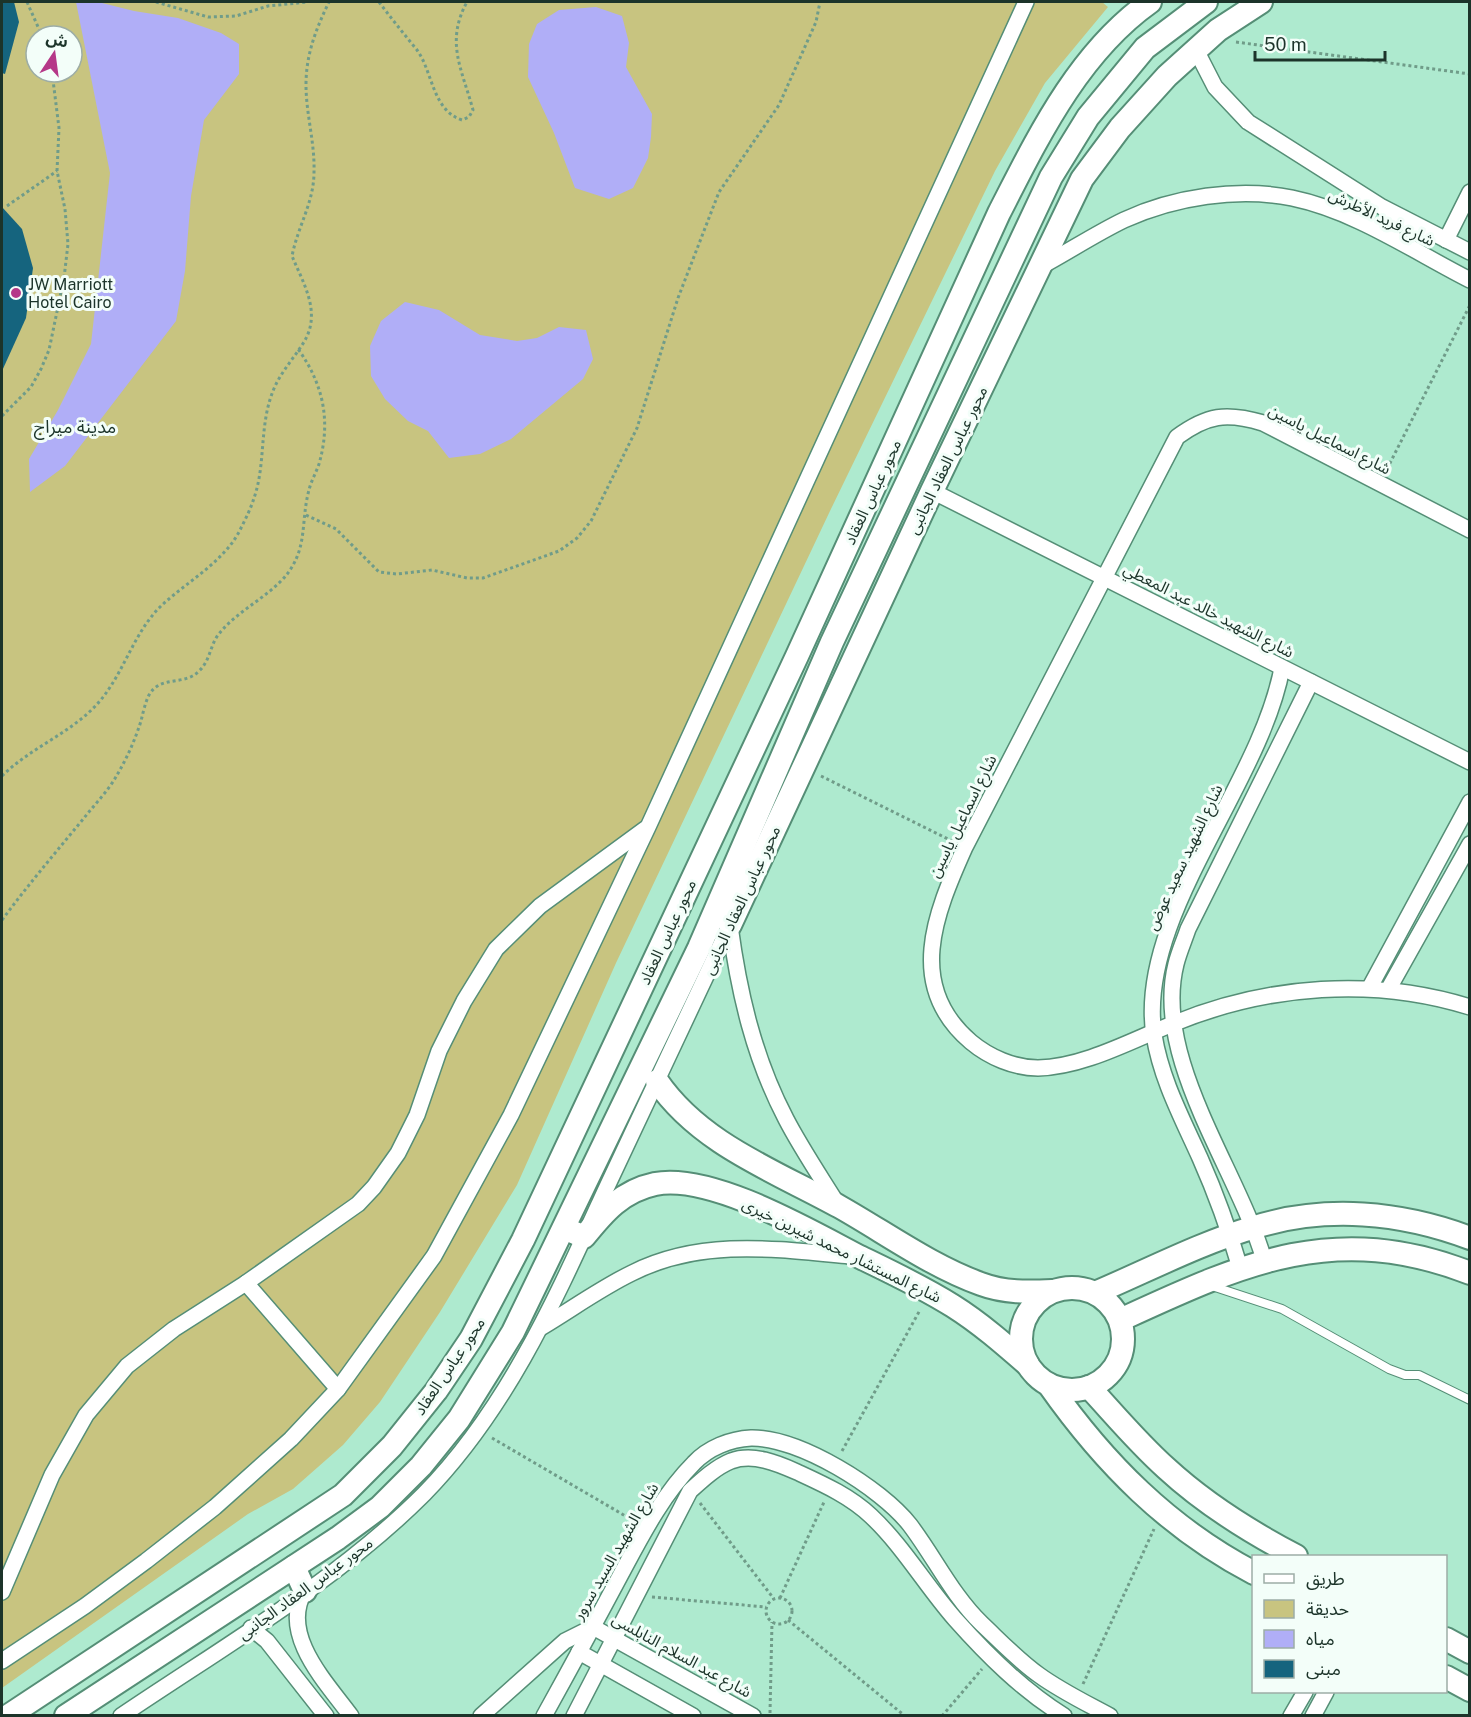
<svg xmlns="http://www.w3.org/2000/svg" width="1471" height="1717" viewBox="0 0 1471 1717" font-family="'Public Sans','Noto Sans Arabic',sans-serif">
	<rect width="100%" height="100%" fill="#aeeacf"/>
	<path fill="#c8c480" fill-rule="evenodd" d="M2 2H1102L1108 7 1045 83 995 171 830 511 616 963 517 1185 440 1312 380 1402 343 1445 293 1489 248 1514 2 1688ZM36 36H72V72H36Z"/>
	<g fill="#b0aef7">
		<path d="M76 2H98L134 11 178 18 221 33 239 44V74L204 120 191 196 185 271 176 321 65 466 30 492 29 459 58 410 91 344 110 173Z"/>
		<path d="M596 7 622 16 629 43 626 67 652 114 651 137 648 158 633 188 609 199 575 188 554 133 528 77 529 44 537 24 559 10Z"/>
		<path d="M405 302 439 310 480 335 517 341 537 338 559 327 586 330 593 359 583 379 511 439 480 454 449 458 428 431 408 421 385 399 371 376 370 346 381 321Z"/>
	</g>
	<g fill="#15647e">
		<path d="M2 2H14L19 22 5 74 2 73Z"/>
		<path d="M2 207 22 229 33 268 26 318 2 371Z"/>
	</g>
	<g fill="none" stroke-linecap="round" stroke-linejoin="round">
		<g stroke="#558e76" stroke-width="10">
			<path id="lane" d="M1212 1286 1282 1309 1389 1369 1405 1375H1419L1470 1400"/>
		</g>
		<g stroke="#558e76" stroke-width="18">
			<g id="street">
				<path d="M1195 48 1215 87 1248 122 1382 207 1470 252"/>
				<path d="M1446 240 1470 192"/>
				<path d="M1040 267C1068 252 1095 234 1124 220 1174 197 1238 187 1292 198 1355 211 1413 251 1470 280"/>
				<path d="M932 491 1470 762"/>
				<path d="M1470 530 1263 423C1226 412 1207 415 1177 437L965 847C935 914 905 986 971 1042 989 1057 1014 1068 1038 1068 1084 1067 1132 1040 1175 1023 1268 985 1374 977 1470 1007"/>
				<path d="M730 926C739 993 754 1058 786 1119 801 1148 820 1176 838 1205"/>
				<path d="M1370 987 1470 802"/>
				<path d="M1388 990 1470 844"/>
				<path d="M1264 1260C1239 1171 1152 1059 1176 964 1179 952 1184 941 1188 929L1311 682"/>
				<path d="M1240 1268C1229 1230 1216 1194 1200 1158 1182 1118 1161 1079 1154 1035 1136 917 1260 786 1282 668"/>
				<path d="M246 1283 338 1389"/>
				<path d="M542 1327C572 1309 601 1288 632 1273 701 1238 776 1249 849 1256"/>
				<path d="M2 1592 52 1475 86 1415 127 1366 174 1329 246 1283 358 1204 374 1187 398 1153 417 1115 439 1051 464 1001 496 949 540 906 645 829"/>
				<path d="M304 1592C280 1635 326 1682 351 1716"/>
				<path d="M251 1628 267 1641 326 1716"/>
				<path d="M579 1652 693 1716"/>
				<path d="M2 1661 85 1606 146 1561 215 1507 291 1439 338 1389 434 1256 511 1115 648 827 1026 2"/>
				<path d="M121 1716C223 1647 337 1581 424 1494 508 1408 556 1298 605 1191 647 1102 688 1014 730 925"/>
				<path d="M481 1716 565 1641 593 1627 753 1716"/>
				<path d="M544 1716C570 1669 595 1623 620 1576 641 1537 662 1495 694 1463 708 1448 730 1439 751 1438 799 1437 881 1488 910 1525 935 1558 952 1595 982 1624 1000 1641 1019 1661 1039 1675 1061 1691 1086 1703 1110 1716"/>
				<path d="M574 1716 690 1491C702 1480 716 1467 731 1461 753 1453 777 1463 797 1472 823 1484 850 1496 871 1516 903 1546 926 1586 955 1619 987 1655 1022 1690 1064 1716"/>
				<path d="M1291 1716 1305 1692"/>
				<path d="M1313 1716 1326 1692"/>
			</g>
		</g>
		<g stroke="#558e76" stroke-width="26">
			<g id="secondary">
				<path d="M730 925 932 491 1082 179 1120 128 1167 76 1218 30 1261 2"/>
				<path d="M657 1081C700 1144 775 1171 840 1207 886 1233 931 1266 981 1284 1005 1293 1028 1292 1053 1291"/>
				<path d="M564 1228 584 1237C604 1212 622 1191 655 1184 711 1173 810 1231 860 1257 891 1272 923 1287 953 1306 980 1323 1004 1344 1028 1365"/>
				<circle cx="1072" cy="1339" r="51"/>
				<path d="M1095 1293C1147 1271 1200 1243 1255 1227 1326 1205 1401 1212 1470 1238"/>
				<path d="M1120 1320C1242 1264 1334 1220 1470 1273"/>
				<path d="M1049 1385C1104 1463 1168 1528 1254 1573"/>
				<path d="M1089 1387C1114 1414 1138 1443 1166 1468 1205 1504 1250 1532 1296 1556"/>
				<path d="M294 1567 305 1591"/>
				<path d="M1446 1639 1470 1652"/>
				<path d="M1446 1677 1470 1690"/>
				<path d="M8 1716 343 1495 392 1446 436 1391 471 1339 523 1240 797 656 999 213C1038 137 1078 53 1150 2"/>
				<path d="M66 1716 338 1538 380 1507 421 1466 459 1419 513 1332 699 948 832 642 1051 177 1088 117 1145 48 1206 2"/>
			</g>
		</g>
		<g stroke="#709c89" stroke-width="3" stroke-dasharray="3 3" stroke-linecap="butt">
			<path d="M27 2 42 36"/>
			<path d="M156 2 208 17 236 16 268 6 308 2"/>
			<path d="M379 2C391 18 404 34 417 50 433 72 432 110 462 120L469 117 473 110C462 69 445 42 467 2"/>
			<path d="M1236 42 1470 74"/>
			<path d="M7 206 57 171"/>
			<path d="M2 416 31 387 41 369 49 350 64 278 68 244 65 209 57 171 59 128 52 72"/>
			<path d="M1387 469 1470 305"/>
			<path d="M306 515 336 529 379 572 397 574 432 570 467 578H483L559 551 577 538 591 521 637 428 678 298 719 192 779 105 816 22 820 2"/>
			<path d="M2 776C31 747 72 733 99 702 124 673 133 634 160 607 187 581 225 562 241 528 246 518 251 508 254 498 266 464 259 426 273 391 280 373 294 358 304 342 322 312 303 283 292 256 298 226 314 202 314 172 315 143 306 114 306 85 306 54 316 29 329 2"/>
			<path d="M821 776 952 841"/>
			<path d="M2 920C28 885 56 852 84 818 95 804 109 790 117 775 127 758 135 740 141 721 143 713 145 703 149 695 160 675 185 686 199 671 210 661 210 646 218 635 236 612 263 600 283 579 309 550 300 523 309 490 311 481 316 473 319 464 331 422 324 385 298 349"/>
			<path d="M492 1438 634 1521"/>
			<path d="M842 1451 920 1310"/>
			<path d="M700 1503 774 1599"/>
			<path d="M652 1597 766 1607"/>
			<path d="M780 1598 824 1502"/>
			<circle cx="779" cy="1611" r="13"/>
			<path d="M788 1620 905 1716"/>
			<path d="M1083 1684 1154 1529"/>
			<path d="M770 1713 772 1622"/>
			<path d="M942 1716 982 1669"/>
		</g>
		<use href="#lane" stroke="#fff" stroke-width="8"/>
		<use href="#street" stroke="#fff" stroke-width="15"/>
		<use href="#secondary" stroke="#fff" stroke-width="22"/>
	</g>
	<circle fill="#b53888" stroke="#f3fef9" stroke-width="2" cx="16" cy="293" r="6"/>
	<g text-anchor="middle" stroke-width="6" stroke-linejoin="round" paint-order="stroke">
		<g font-size="16" fill="#1c342a" stroke="#f3fef9">
			<text transform="translate(1382 217) rotate(25)" y="6">شارع فريد الأطرش</text>
			<text transform="translate(1330 439) rotate(27)" y="6">شارع اسماعيل ياسين</text>
			<text transform="translate(947 460) rotate(-64)" y="6">محور عباس العقاد الجانبى</text>
			<text transform="translate(872 492) rotate(-65)" y="6">محور عباس العقاد</text>
			<text transform="translate(1209 610) rotate(27)" y="6">شارع الشهيد خالد عبد المعطي</text>
			<text transform="translate(962 816) rotate(-64)" y="6">شارع اسماعيل ياسين</text>
			<text transform="translate(1184 857) rotate(-65)" y="6">شارع الشهيد سعيد عوض</text>
			<text transform="translate(741 900) rotate(-65)" y="6">محور عباس العقاد الجانبى</text>
			<text transform="translate(667 932) rotate(-65)" y="6">محور عباس العقاد</text>
			<text transform="translate(842 1250) rotate(26)" y="6">شارع المستشار محمد شيرين خيرى</text>
			<text transform="translate(449 1366) rotate(-56)" y="6">محور عباس العقاد</text>
			<text transform="translate(615 1551) rotate(-60)" y="6">شارع الشهيد السيد سرور</text>
			<text transform="translate(305 1588) rotate(-36)" y="6">محور عباس العقاد الجانبى</text>
			<text transform="translate(682 1655) rotate(29)" y="6">شارع عبد السلام النابلسى</text>
		</g>
		<g font-size="16" fill="#1c342a" stroke="#f3fef9" text-anchor="start">
			<text x="28" y="290">JW Marriott<tspan x="28" dy="18">Hotel Cairo</tspan></text>
		</g>
		<g font-size="18" fill="#1c342a" stroke="#f3fef9">
			<text x="75" y="433">مدينة ميراج</text>
		</g>
	</g>
	<rect width="1471" height="1717" fill="none" stroke="#1c342a" stroke-width="6"/>
	<rect x="1252" y="1555" width="195" height="138" fill="#f3fef9" stroke="#9dada6" stroke-width="1.5"/>
	<rect x="1264" y="1574" width="30" height="9" fill="#ffffff" stroke="#9dada6" stroke-width="1.5"/>
	<text x="1306" y="1585" font-size="18" fill="#1c342a">طريق</text>
	<rect x="1264" y="1600" width="30" height="18" fill="#c8c480" stroke="#9dada6" stroke-width="1.5"/>
	<text x="1306" y="1615" font-size="18" fill="#1c342a">حديقة</text>
	<rect x="1264" y="1630" width="30" height="18" fill="#b0aef7" stroke="#9dada6" stroke-width="1.5"/>
	<text x="1306" y="1645" font-size="18" fill="#1c342a">مياه</text>
	<rect x="1264" y="1660" width="30" height="18" fill="#15647e" stroke="#9dada6" stroke-width="1.5"/>
	<text x="1306" y="1675" font-size="18" fill="#1c342a">مبنى</text>
	<g transform="translate(54 54) rotate(13)"><circle r="28" fill="#f3fef9" stroke="#9dada6" stroke-width="1.5"/>
	<path d="M0-4.5L10 22L0 15L-10 22Z" fill="#b53888"/>
	<text y="-9" font-size="16" font-weight="bold" text-anchor="middle" fill="#1c342a">ش</text>
	</g>
	<path d="M1255 51v9h130v-9" fill="none" stroke="#1c342a" stroke-width="3"/>
	<text x="1264" y="51" font-size="18" fill="#1c342a" stroke="#f3fef9" stroke-width="4.5" paint-order="stroke">50 m</text>
</svg>
